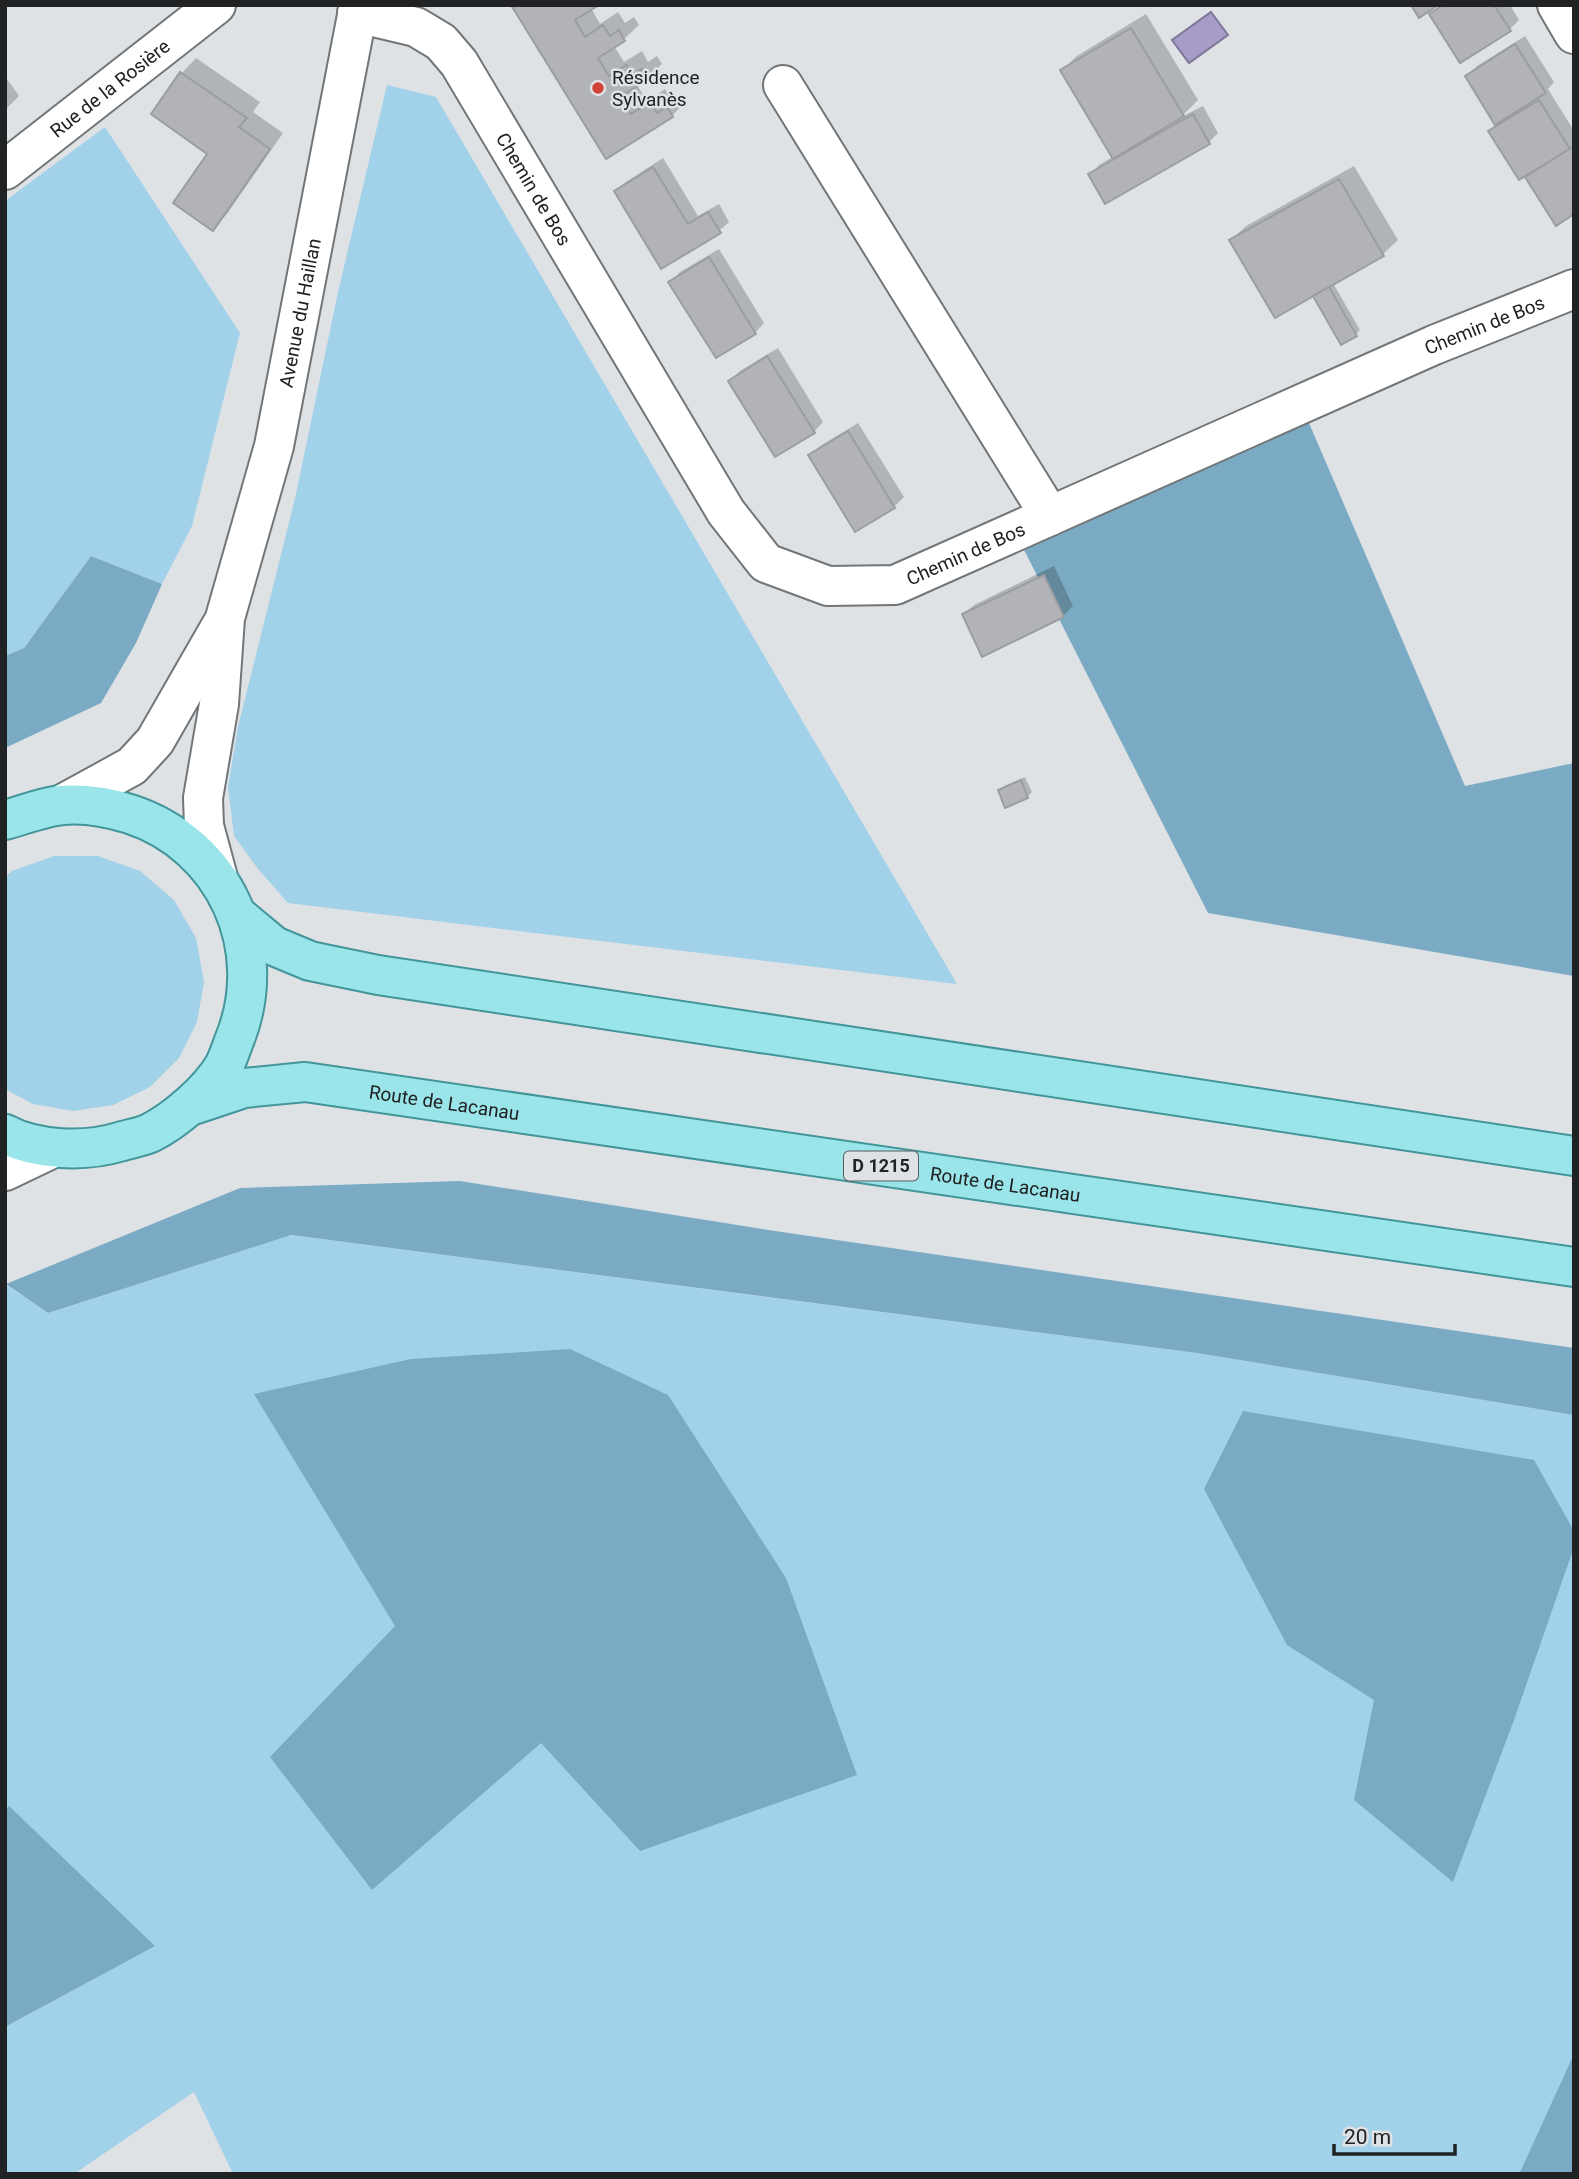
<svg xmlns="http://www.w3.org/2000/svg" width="1579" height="2179" viewBox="0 0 1579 2179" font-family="Roboto,sans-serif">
	<rect width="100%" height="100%" fill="#dee2e5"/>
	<g fill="#a2d1ea">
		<path d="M387 85 436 97 957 984 288 903 258 869 234 836 228 787 238 727 296 494 338 292Z"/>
		<path d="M105 127 240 333 192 526 162 584 91 556 24 648 5 656V201Z"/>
		<path d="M54 856H98L140 871 174 900 196 938 204 982 197 1022 179 1058 150 1087 113 1105 73 1111 33 1104 5 1089V877L12 871Z"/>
		<path d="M290 1235 1197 1353 1574 1415V2174H233L194 2092 74 2174H5V2027L154 1946 8 1806 5 1810V1284L48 1313Z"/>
	</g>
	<g fill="#7babc4">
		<path d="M1306 416 1465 786 1574 763V976L1208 913 1020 542Z"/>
		<path d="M91 556 162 584 136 643 101 703 5 748V656L24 648Z"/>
		<path d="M460 1181 775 1231 1574 1348V1415L1197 1353 291 1235 48 1313 6 1284 240 1188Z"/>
		<path d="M570 1349 668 1395 786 1578 857 1775 640 1851 541 1743 372 1890 270 1757 395 1626 254 1394 411 1359Z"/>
		<path d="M1243 1411 1534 1460 1574 1531V1547L1514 1720 1453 1882 1354 1800 1374 1700 1287 1645 1204 1489Z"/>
		<path d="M9 1806 155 1946 5 2027V1810Z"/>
		<path d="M1574 2054V2174H1519L1522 2168Z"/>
	</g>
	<path fill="#a69cc7" stroke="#7e7796" stroke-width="2" d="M1211 12 1228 35 1189 63 1172 40Z"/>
	<g fill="#0003">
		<path d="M513 5 591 8 600 24 618 12 625 23 634 17 639 25 624 39 614 46 624 62 642 51 648 62 657 56 662 64 647 78 637 85 647 101 665 89 672 100 682 94 686 101 672 116 606 156Z"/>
		<path d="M1441 5H1510L1519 20 1509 30 1431 14Z"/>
		<path d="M1146 14 1198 100 1181 117 1203 106 1218 133 1208 143 1090 175 1099 165 1114 156 1062 70 1077 56Z"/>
		<path d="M1525 36 1554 82 1548 89 1574 131V212L1556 223 1525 174 1491 131 1498 124 1467 76 1477 66Z"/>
		<path d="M196 58 260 102 253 112 283 133 227 214 213 228 210 153 153 114 182 73Z"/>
		<path d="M5 76 19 96 5 110Z"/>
		<path d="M663 158 698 216 719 204 729 222 719 231 662 266 616 191 626 182Z"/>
		<path d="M1354 166 1398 240 1383 254 1333 283 1360 330 1356 334 1321 291 1231 240 1246 226Z"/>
		<path d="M719 249 764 323 755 333 671 282 680 272Z"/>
		<path d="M778 348 823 422 814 432 730 381 740 371Z"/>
		<path d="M858 423 904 497 894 507 810 456 820 446Z"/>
		<path d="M1054 566 1073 606 1063 616 964 614 974 605Z"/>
		<path d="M1025 777 1032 792 1027 797 1000 791 1004 786Z"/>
	</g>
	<g fill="#b1b3b7" stroke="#9b9da1" stroke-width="2">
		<path d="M511 5H599L575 20 585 37 603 25 610 36 619 30 625 41 598 58 609 76 626 65 633 75 642 69 648 80 621 96 631 114 650 102 657 113 667 107 673 117 606 159Z"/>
		<path d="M1411 5H1438L1419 18Z"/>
		<path d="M1443 5H1494L1511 31 1460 63 1429 14Z"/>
		<path d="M1131 28 1184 116 1113 159 1060 70Z"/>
		<path d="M1515 44 1546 93 1495 125 1465 76Z"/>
		<path d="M180 72 247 118 239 127 270 149 213 231 173 203 207 154 151 114Z"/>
		<path d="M1539 100 1570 149 1519 180 1488 131Z"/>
		<path d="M1193 114 1210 144 1105 204 1088 174Z"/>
		<path d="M1574 146V214L1556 226 1525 177Z"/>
		<path d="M653 167 688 224 708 212 721 233 661 269 614 191Z"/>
		<path d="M1339 179 1384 256 1275 318 1229 240Z"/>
		<path d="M709 257 756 334 716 358 668 282Z"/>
		<path d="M1329 287 1357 336 1341 345 1313 296Z"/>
		<path d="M767 356 815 433 775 457 728 381Z"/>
		<path d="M848 431 895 508 855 532 808 455Z"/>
		<path d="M1044 575 1064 617 982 657 962 614Z"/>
		<path d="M1021 780 1028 798 1005 808 998 790Z"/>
	</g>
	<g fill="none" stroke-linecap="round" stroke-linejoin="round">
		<g stroke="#727678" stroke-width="42">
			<g id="minor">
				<path d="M1557 5 1574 34"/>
				<path id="s1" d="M357 13 416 27 441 42 459 63 726 512 766 563 828 586 895 585 1434 345 1574 289"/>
				<path d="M783 85 1050 516"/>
				<path id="s2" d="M5 170 216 5"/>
				<path d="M61 805 132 766 155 741 221 626"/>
				<path id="s3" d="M218 878 204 826 203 798 219 704 225 618 274 446 359 5"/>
				<path d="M5 1171 53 1148"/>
			</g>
		</g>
		<g stroke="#43959a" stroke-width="42">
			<g id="major">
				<path d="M5 820C23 815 43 807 62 805 85 803 108 807 130 814 225 845 272 949 234 1041 231 1049 228 1058 224 1066 209 1091 176 1120 150 1133 141 1137 129 1139 119 1142 86 1152 36 1151 5 1134"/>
				<path d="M238 916 274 946 310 961 378 975 1574 1156"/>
				<path id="s4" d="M190 1106 244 1088 305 1082 1574 1267"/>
			</g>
		</g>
		<use href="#minor" stroke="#fff" stroke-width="38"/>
		<use href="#major" stroke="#9ae5e9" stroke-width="38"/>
	</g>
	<circle fill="#d24536" stroke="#dee2e5" stroke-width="2.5" cx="598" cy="88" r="7"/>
	<g text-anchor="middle" stroke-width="5" stroke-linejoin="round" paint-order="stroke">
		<rect fill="#dee2e5" stroke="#5a5c5d" stroke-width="2" x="844" y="1151.5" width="74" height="29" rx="5"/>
		<g font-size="18" font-weight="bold" fill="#212223">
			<text x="881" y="1172">D 1215</text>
		</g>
		<g font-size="19" fill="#212223" stroke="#dee2e5" text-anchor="start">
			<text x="612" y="84">Résidence<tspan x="612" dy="22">Sylvanès</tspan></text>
		</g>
		<g font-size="19" fill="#212223" stroke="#dee2e5">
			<text dy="7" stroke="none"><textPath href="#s2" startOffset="133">Rue de la Rosière</textPath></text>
			<text dy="7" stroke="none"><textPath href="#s1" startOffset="264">Chemin de Bos</textPath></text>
			<text dy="7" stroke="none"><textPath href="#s3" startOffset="578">Avenue du Haillan</textPath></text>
			<text dy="7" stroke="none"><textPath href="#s1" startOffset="1482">Chemin de Bos</textPath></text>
			<text dy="7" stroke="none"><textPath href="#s1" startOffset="915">Chemin de Bos</textPath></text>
			<text dy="7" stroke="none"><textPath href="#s4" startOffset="259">Route de Lacanau</textPath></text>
			<text dy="7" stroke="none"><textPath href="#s4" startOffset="826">Route de Lacanau</textPath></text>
		</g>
	</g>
	<rect width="1579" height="2179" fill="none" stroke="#212223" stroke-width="14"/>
	<path d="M1334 2144v10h121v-10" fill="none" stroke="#212223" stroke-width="3.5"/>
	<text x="1344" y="2144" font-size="21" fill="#212223" stroke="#dee2e5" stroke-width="5" paint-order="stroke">20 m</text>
</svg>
